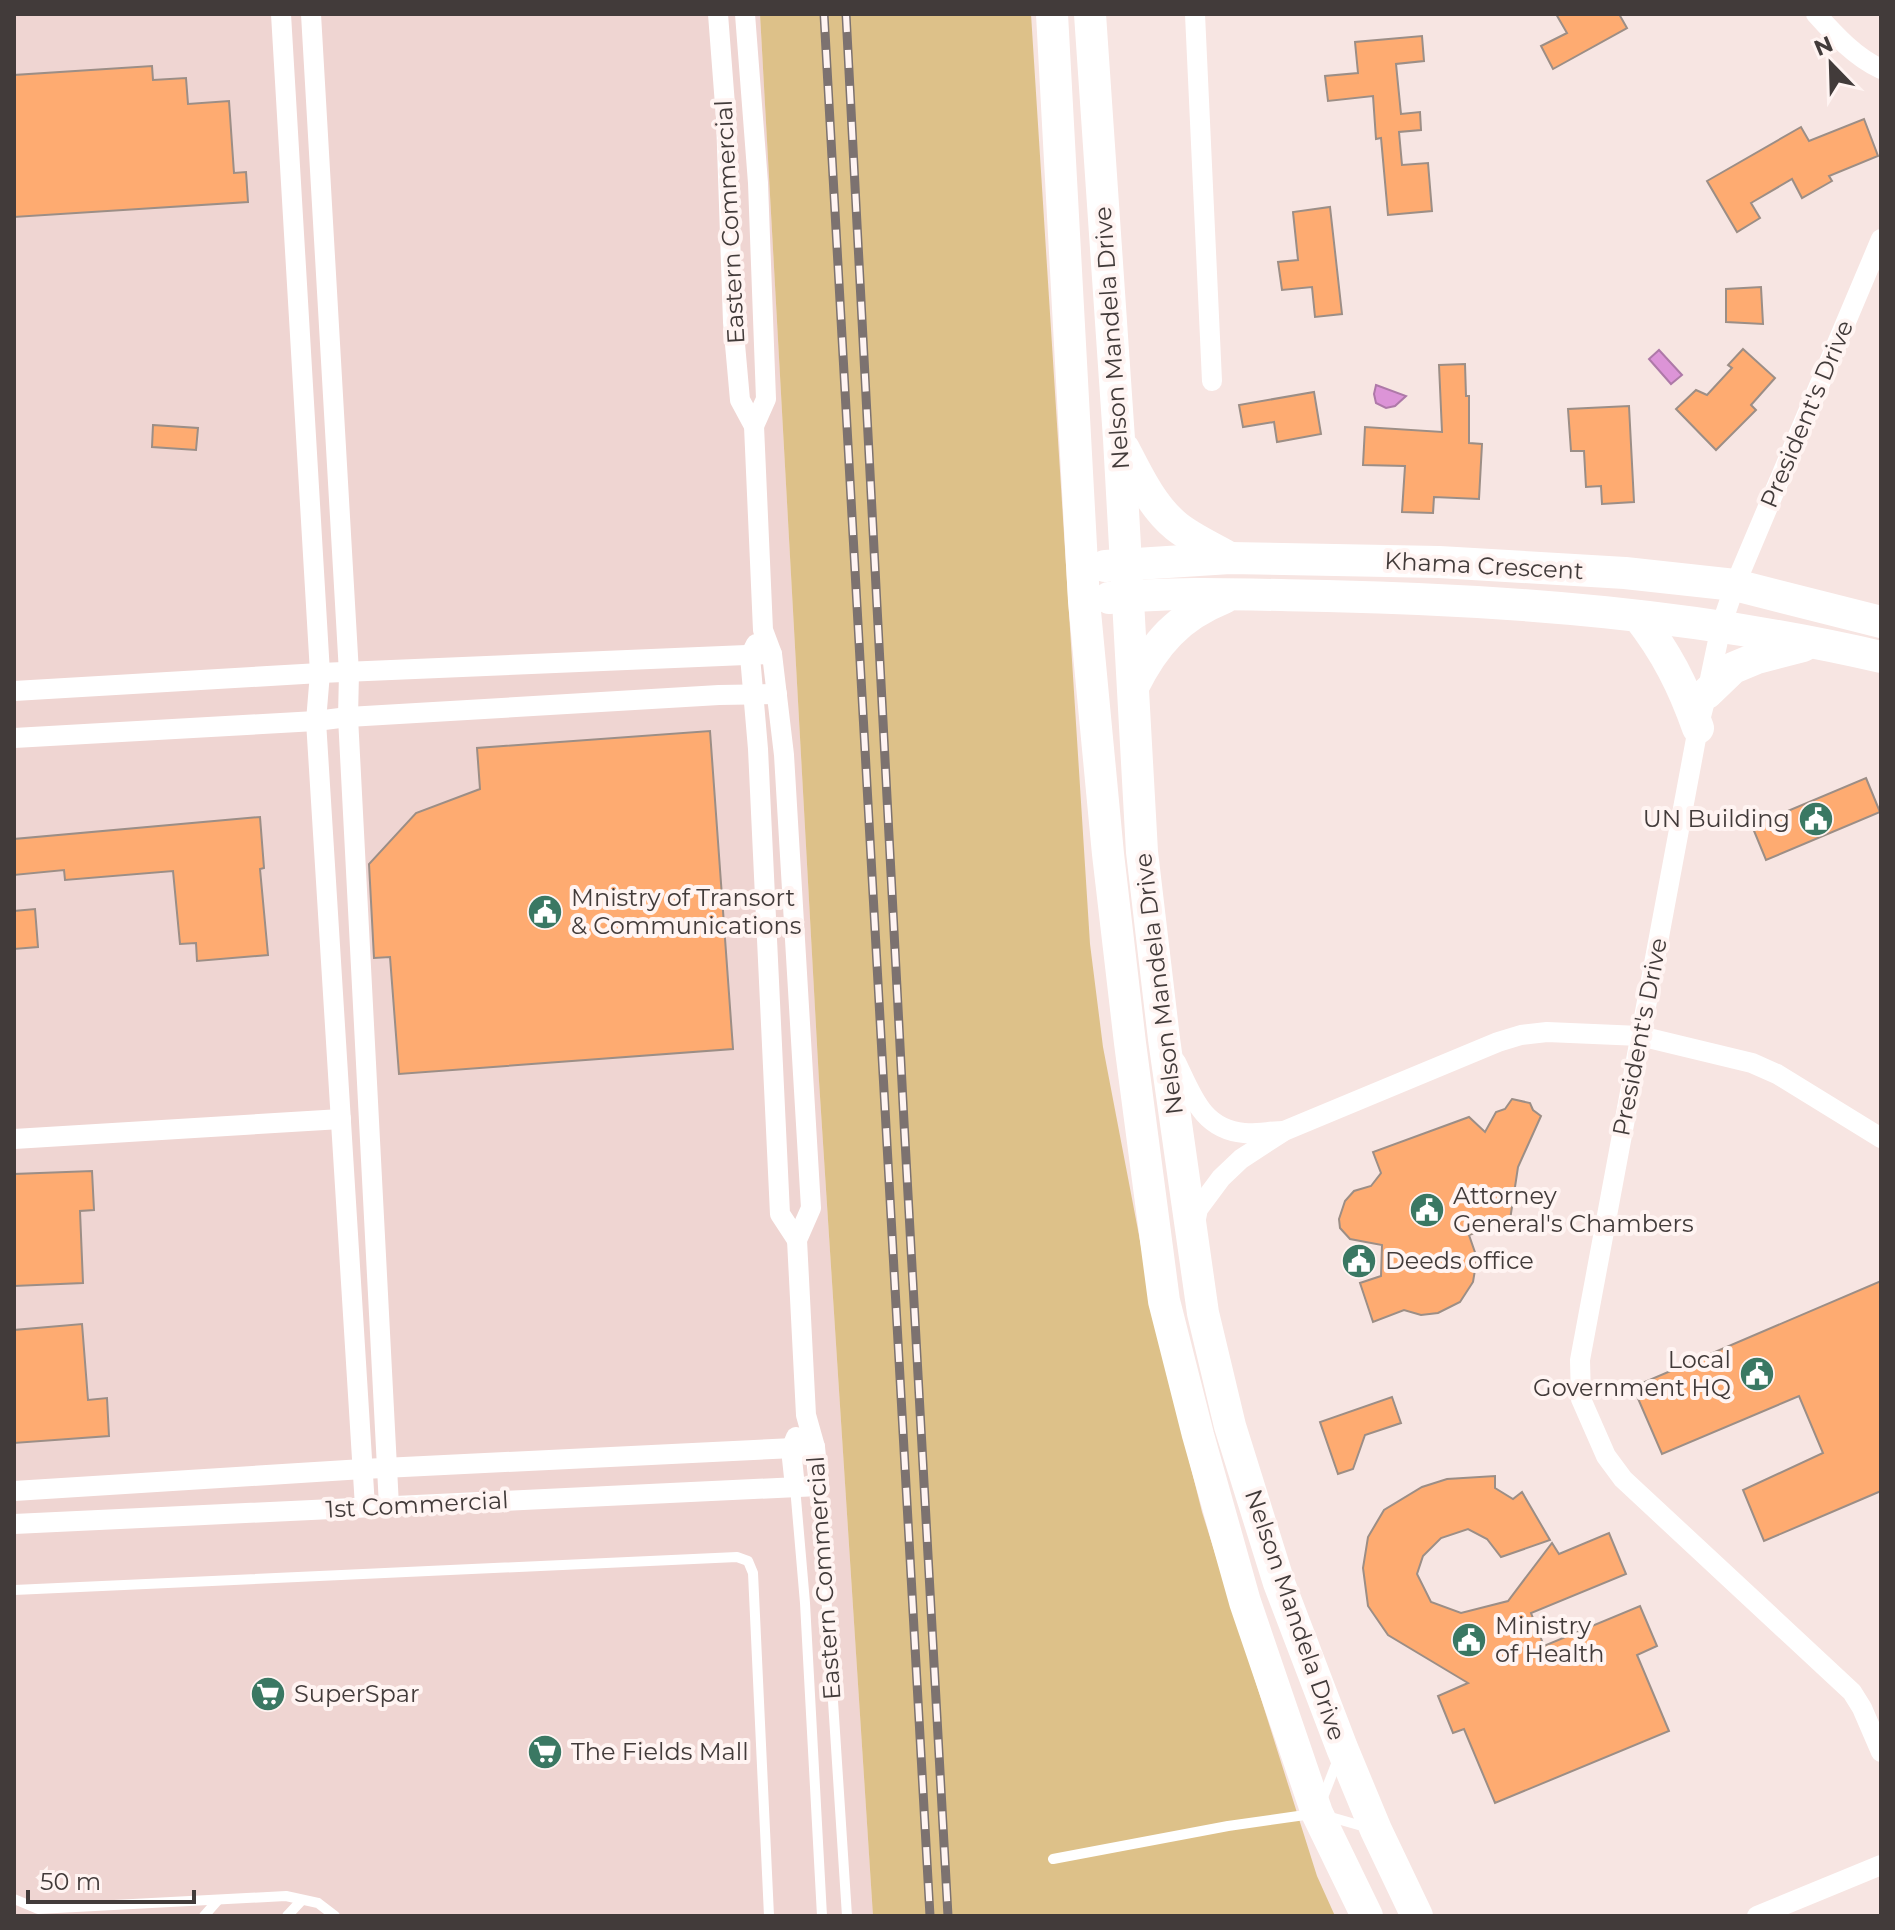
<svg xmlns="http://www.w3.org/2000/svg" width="1895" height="1930" viewBox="0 0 1895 1930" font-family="Montserrat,sans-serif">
	<rect width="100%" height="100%" fill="#f7e5e2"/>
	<path fill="#efd5d2" d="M14 14H760L819 1081 873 1916H14Z"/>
	<path fill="#ddc189" d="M760 14H1031L1090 944 1103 1047 1159 1340 1202 1512 1317 1876 1335 1916H873L819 1081Z"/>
	<g fill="#dc94d7" stroke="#ae79a8" stroke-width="2">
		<path d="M1659 350 1682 375 1671 384 1649 359Z"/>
		<path d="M1376 385 1406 396 1395 406 1386 408 1376 403 1374 394Z"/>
	</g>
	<g fill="#feab71" stroke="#9c8e86" stroke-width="2">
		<path d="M1556 14H1619L1627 28 1553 69 1541 46 1567 33Z"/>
		<path d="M1422 36 1424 61 1396 64 1401 114 1420 112 1421 130 1399 132 1402 165 1428 163 1432 211 1388 215 1381 138 1376 139 1373 96 1328 101 1325 76 1358 73 1355 42Z"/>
		<path d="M152 66 153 80 186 78 188 104 229 101 234 173 246 172 248 202 14 217V75Z"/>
		<path d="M1864 119 1878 156 1829 176 1832 181 1802 198 1792 179 1751 203 1760 218 1737 232 1707 181 1801 127 1809 141Z"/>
		<path d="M1330 207 1342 314 1315 317 1312 287 1282 290 1278 262 1298 260 1293 212Z"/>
		<path d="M1761 287 1763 324 1726 322V289Z"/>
		<path d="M1743 349 1775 378 1751 405 1756 410 1716 450 1676 409 1696 390 1707 395 1732 368 1728 365Z"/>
		<path d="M1465 364 1466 396H1469V443L1482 444 1479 499 1434 497 1433 513 1402 512 1405 466 1363 465 1365 427 1442 432 1439 365Z"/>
		<path d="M1314 392 1321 434 1277 442 1274 422 1243 427 1239 405Z"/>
		<path d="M1629 406 1634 502 1602 504 1601 486 1586 487 1584 451H1571L1568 409Z"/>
		<path d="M153 425 198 428 196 450 152 447Z"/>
		<path d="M710 731 733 1049 399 1074 390 957 374 958 369 864 416 813 480 789 477 748Z"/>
		<path d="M1866 778 1880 812 1766 860 1752 826Z"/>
		<path d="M260 817 264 868 260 869 268 955 197 961 196 943 180 944 173 871 65 880 64 870 14 875V839Z"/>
		<path d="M35 909 38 947 14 949V911Z"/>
		<path d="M1512 1099 1530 1103 1533 1110 1541 1116 1518 1167 1510 1220 1469 1235 1477 1258 1473 1282 1460 1302 1438 1313 1421 1315 1404 1310 1373 1322 1360 1283 1381 1276 1382 1245 1350 1239 1340 1228 1339 1219 1345 1201 1354 1191 1371 1186 1381 1173 1373 1152 1469 1117 1485 1132 1496 1112 1505 1109Z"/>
		<path d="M92 1171 94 1210 80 1211 83 1283 14 1286V1174Z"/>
		<path d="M1881 1281V1491L1764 1541 1743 1490 1823 1453 1799 1396 1662 1454 1633 1387Z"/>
		<path d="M82 1324 88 1400 107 1398 109 1436 14 1443V1330Z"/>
		<path d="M1392 1397 1401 1423 1365 1435 1353 1469 1338 1474 1320 1422Z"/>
		<path d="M1495 1476V1488L1513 1499 1522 1492 1550 1540 1501 1557 1487 1539 1468 1529 1441 1538 1423 1556 1417 1574 1431 1602 1461 1613 1508 1601 1552 1543 1559 1554 1609 1533 1626 1574 1531 1613 1544 1646 1640 1606 1657 1646 1637 1655 1669 1731 1495 1803 1464 1729 1453 1733 1438 1696 1468 1683 1388 1635 1368 1606 1363 1568 1368 1537 1384 1510 1422 1487 1447 1479Z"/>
	</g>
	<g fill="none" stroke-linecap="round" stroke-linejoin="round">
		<g stroke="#fff" stroke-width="10">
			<path d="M819 1486 847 1916"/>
			<path d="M795 1487 805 1603 822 1916"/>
			<path d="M14 1590 737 1557 748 1561 753 1573 769 1916"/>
			<path d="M1322 1800 1338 1759"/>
			<path d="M1327 1816 1369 1828"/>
			<path d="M1053 1859 1228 1826 1312 1814"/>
			<path d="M14 1899 38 1909 286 1896 318 1903 335 1916"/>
			<path d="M204 1916 218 1900"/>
			<path d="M287 1916 302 1900"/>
		</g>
		<g stroke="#fff" stroke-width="20">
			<path d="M281 14 320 673 316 721 365 1507"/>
			<path d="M311 14 349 673 348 717 389 1506"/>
			<path d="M745 14 758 183 766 399 754 426"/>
			<path d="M1195 14 1212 381"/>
			<path d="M1816 14C1835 35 1855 57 1881 69"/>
			<path d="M1881 239 1735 585 1721 626 1707 693 1698 728 1580 1360 1581 1399 1606 1456 1623 1479 1852 1692 1862 1708 1881 1752"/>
			<path d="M756 644 750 656 758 749 780 1214 797 1240"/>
			<path d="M14 691 320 673 772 654"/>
			<path d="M14 738 316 721 348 717 719 695 777 694"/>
			<path d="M1176 1062C1192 1095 1202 1129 1244 1133 1257 1134 1271 1131 1284 1131"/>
			<path d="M14 1139 341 1119"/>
			<path d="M1194 1228 1198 1209 1221 1178 1241 1159 1284 1131 1498 1042 1521 1035 1547 1032 1640 1036 1752 1063 1777 1074 1881 1138"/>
			<path d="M795 1487 791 1449 796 1437"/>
			<path d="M14 1491 363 1469 815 1447"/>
			<path d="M14 1524 819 1486 815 1447 806 1415 797 1240 811 1208 784 755 772 654 763 630 754 426 740 400 733 322 726 118 718 14"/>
			<path d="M1757 1916 1881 1865"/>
		</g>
		<g stroke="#fff" stroke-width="32">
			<path d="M1052 14 1084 601 1108 854 1130 1043 1164 1301 1198 1435 1245 1602 1317 1813 1367 1916"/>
			<path d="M1090 14 1119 439 1142 852 1164 1039 1203 1313 1230 1426 1279 1583 1342 1748 1376 1830 1417 1916"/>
			<path d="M1124 449C1138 476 1152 506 1176 526 1192 539 1213 548 1230 558"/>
			<path d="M1105 566 1230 558 1439 562 1625 573 1735 585 1881 622"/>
			<path d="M1109 598C1181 591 1255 595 1327 596 1512 600 1700 615 1881 657"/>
			<path d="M1638 616C1666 652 1683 685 1698 728"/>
			<path d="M1133 687C1154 644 1179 616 1224 598"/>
			<path d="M1707 693 1733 668 1757 658 1803 646"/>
		</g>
		<g stroke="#7c7270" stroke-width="9">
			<g id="rail">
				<path d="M824 14 930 1916"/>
				<path d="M846 14 904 1122 948 1916"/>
			</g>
		</g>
		<use href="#rail" stroke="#fff4f2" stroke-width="6" stroke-dasharray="18" stroke-linecap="butt"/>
	</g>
	<defs>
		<g id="civic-disc" transform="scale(1.8)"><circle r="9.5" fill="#3a7863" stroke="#fff4f2"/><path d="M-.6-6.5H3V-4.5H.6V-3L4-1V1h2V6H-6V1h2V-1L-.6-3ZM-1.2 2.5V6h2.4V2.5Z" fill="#fff"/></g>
		<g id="supermarket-disc" transform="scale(1.8)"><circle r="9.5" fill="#3a7863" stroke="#fff4f2"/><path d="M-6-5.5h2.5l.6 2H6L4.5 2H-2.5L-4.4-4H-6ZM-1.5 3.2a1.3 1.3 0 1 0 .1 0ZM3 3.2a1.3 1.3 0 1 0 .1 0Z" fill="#fff"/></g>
	</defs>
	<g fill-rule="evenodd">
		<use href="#civic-disc" x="1816" y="819"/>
		<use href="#civic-disc" x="545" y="912"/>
		<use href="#civic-disc" x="1427" y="1210"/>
		<use href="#civic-disc" x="1359" y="1261"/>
		<use href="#civic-disc" x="1757" y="1374"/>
		<use href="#civic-disc" x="1469" y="1640"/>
		<use href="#supermarket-disc" x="268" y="1694"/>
		<use href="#supermarket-disc" x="545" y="1752"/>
	</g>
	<g text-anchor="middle" stroke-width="8" stroke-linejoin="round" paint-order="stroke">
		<g font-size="24" fill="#423b3a" stroke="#fff4f2">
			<text transform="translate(730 222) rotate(-93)" y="8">Eastern Commercial</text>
			<text transform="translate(1112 338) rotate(-94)" y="8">Nelson Mandela Drive</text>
			<text transform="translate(1807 414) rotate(-67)" y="8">President's Drive</text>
			<text transform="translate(1484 566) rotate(3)" y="8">Khama Crescent</text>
			<text transform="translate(1159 984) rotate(-97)" y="8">Nelson Mandela Drive</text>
			<text transform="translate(1640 1037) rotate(-79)" y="8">President's Drive</text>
			<text transform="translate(417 1505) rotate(-3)" y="8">1st Commercial</text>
			<text transform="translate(824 1578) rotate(-94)" y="8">Eastern Commercial</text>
			<text transform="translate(1295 1615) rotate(71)" y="8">Nelson Mandela Drive</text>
		</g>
		<g font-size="24" fill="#423b3a" stroke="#fff4f2" text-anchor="start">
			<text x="1790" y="827" text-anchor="end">UN Building</text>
			<text x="571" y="906">Mnistry of Transort<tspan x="571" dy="28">&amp; Communications</tspan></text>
			<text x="1453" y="1204">Attorney<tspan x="1453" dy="28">General's Chambers</tspan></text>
			<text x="1385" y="1269">Deeds office</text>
			<text x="1731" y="1368" text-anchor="end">Local<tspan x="1731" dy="28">Government HQ</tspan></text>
			<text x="1495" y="1634">Ministry<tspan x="1495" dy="28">of Health</tspan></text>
			<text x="294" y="1702">SuperSpar</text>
			<text x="571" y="1760">The Fields Mall</text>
		</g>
	</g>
	<rect width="1895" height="1930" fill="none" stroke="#423b3a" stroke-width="32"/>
	<g transform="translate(1831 64) rotate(337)" stroke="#fff4f2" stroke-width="6" paint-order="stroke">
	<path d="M0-6L14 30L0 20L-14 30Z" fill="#423b3a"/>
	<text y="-12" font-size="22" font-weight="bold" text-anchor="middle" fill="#423b3a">N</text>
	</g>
	<path d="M28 1890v12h166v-12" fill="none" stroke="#423b3a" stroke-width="4"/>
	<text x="40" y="1890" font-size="24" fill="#423b3a" stroke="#fff4f2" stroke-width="6" paint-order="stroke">50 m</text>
</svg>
